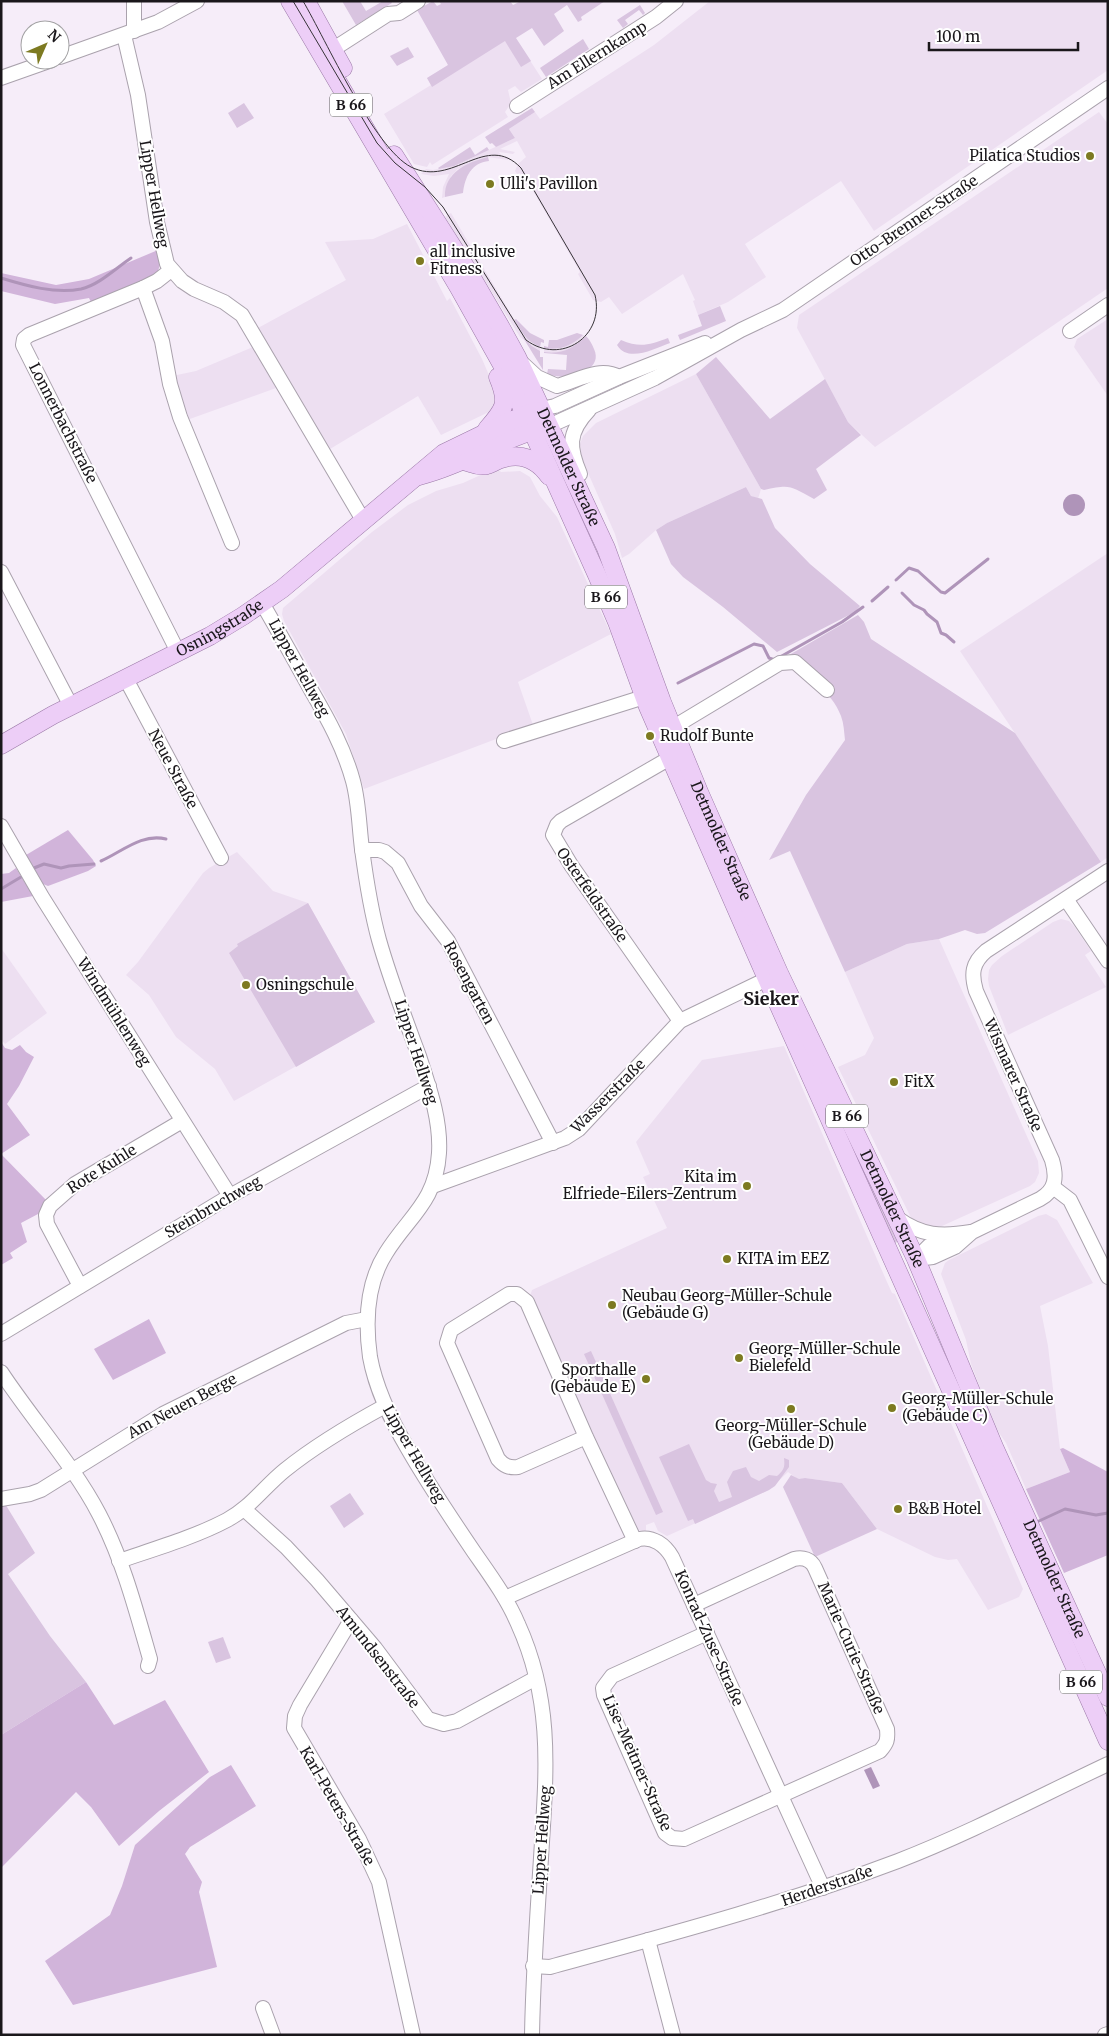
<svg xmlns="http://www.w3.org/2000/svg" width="1109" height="2036" viewBox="0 0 1109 2036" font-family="Merriweather,serif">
	<rect width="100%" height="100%" fill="#f6edf9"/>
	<g fill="#eddff1">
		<path d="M710 1H1108V70L874 231 841 181 745 244 766 277 728 302 698 315 693 301 695 300 683 274 622 314 609 297 601 302 593 300 578 274 580 272 529 184 527 185 520 173 517 174 515 171 518 164 526 157 517 141 500 149 515 152 513 154 499 152 501 155 510 158 508 160 488 157 458 169 451 176 445 197 442 198 443 187 449 174 434 176 421 174 426 169 433 170 454 166 515 138 509 129 535 112 540 119 654 45Z"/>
		<path d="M509 28 542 79 521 92 515 86 508 90 511 103 505 112 508 117 432 165 430 162 427 167 414 164 384 114 431 85 427 78Z"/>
		<path d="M1099 112 1108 124V288L875 447 848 422 797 328 799 315Z"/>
		<path d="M451 213 521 331 532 343 540 347V351L520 337 445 217Z"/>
		<path d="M407 224 447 301 450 298 482 359 498 396 493 410 441 435 418 396 330 449 258 328 346 280 325 242 373 239Z"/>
		<path d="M1108 319V396L1074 347 1077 339Z"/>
		<path d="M583 335 586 336 571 349 559 353 544 352V348L560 349 569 345Z"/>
		<path d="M253 347 276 388 187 420 172 376 196 371Z"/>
		<path d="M696 374 761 489 758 499 751 496 746 487 667 523 656 530 629 554 622 558 615 534 581 457 580 444 583 436 596 423Z"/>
		<path d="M496 468 501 472 520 471 530 477 540 496 557 517 611 634 518 682 533 725 364 789 346 734 284 621 282 614 283 608 372 532 408 505 436 491 463 483Z"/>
		<path d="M1108 553V857L1101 862 960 651Z"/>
		<path d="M237 852 273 891 308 903 375 1022 234 1101 215 1069 176 1037 149 995 126 975 138 962 203 873 209 868Z"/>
		<path d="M1061 919 1069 921 1074 926 1091 951 1085 955 1106 987 1008 1035 989 986 988 979 989 970 992 965 1002 956 1053 922Z"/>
		<path d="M939 939 1038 1161 1039 1173 1035 1182 1030 1186 942 1226 927 1227 912 1220 838 1067 865 1055 874 1038 845 972 907 944Z"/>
		<path d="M1 948 47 1013 5 1044 1 1039Z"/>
		<path d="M784 1046 887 1282 892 1293 895 1294 1023 1589 1019 1597 988 1610 957 1559 948 1560 935 1557 877 1529 842 1483 805 1478 799 1480 788 1472 769 1490 667 1536 658 1531 654 1522 646 1525V1532L636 1529 632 1525 530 1296 532 1290 667 1228 643 1177 650 1174 636 1142 702 1060Z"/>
		<path d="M1046 1214 1057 1220 1093 1283 1040 1306 1048 1346 1060 1449 1070 1472 1026 1489 1006 1443 995 1427 971 1364 966 1340 941 1274 945 1263 949 1260 1038 1216Z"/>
	</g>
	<g fill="#d9c4e0">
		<path d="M342 1H360L366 11 383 1H391L392 3 356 25Z"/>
		<path d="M433 1 437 6 441 4 439 1H510L513 5 521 1H605L581 17 582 20 578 22 567 5 554 14 564 31 544 46 532 28 516 38 531 61 521 67 505 41 432 87 427 78 448 65 417 10Z"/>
		<path d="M640 5 645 13 643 15 639 10 625 20 628 24 623 28 617 20Z"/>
		<path d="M583 39 589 49 546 77 540 68Z"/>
		<path d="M408 47 414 57 397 66 390 56Z"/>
		<path d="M244 103 254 118 237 128 228 113Z"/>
		<path d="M532 108 535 112 509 129 515 138 496 147 492 143 490 144 485 137Z"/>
		<path d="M470 147 475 155 487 147 489 150 454 166 439 169 438 168Z"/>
		<path d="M488 157 489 161C471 163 465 177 463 193L445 197C444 172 468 162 488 157Z"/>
		<path d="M720 306 726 321 680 340 678 335 702 326 698 315Z"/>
		<path d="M516 319 530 333 544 340V343L541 342 540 347C527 342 521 331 514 320Z"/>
		<path d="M577 333 583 335C571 346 560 351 544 348V346L548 347 549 340H557Z"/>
		<path d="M522 336 532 346 540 351V357H543V370Z"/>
		<path d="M586 336C590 340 592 344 594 349 605 373 563 381 547 374L548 369 566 370 567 355 544 353V352C563 354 572 349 586 336Z"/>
		<path d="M668 338 670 343C654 349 628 363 617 345L621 340C640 348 649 345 668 338Z"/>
		<path d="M716 357 770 419 825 379 848 422 861 435 816 469 827 490 814 499C790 486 791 484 764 490L761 489 696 374Z"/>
		<path d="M746 487 751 496 762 499 775 528 810 564 860 606 855 612 777 652 723 607 683 577 671 564 656 530 667 523Z"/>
		<path d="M858 615 864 622 871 639 1015 733 1101 862 985 933 977 934 965 930 939 939 907 944 845 972 790 851 769 860 806 795 845 740C844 732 844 724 841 716 832 691 805 675 784 658Z"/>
		<path d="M308 903 375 1022 296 1067 229 953 238 946 237 944Z"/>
		<path d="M840 1115 901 1240 895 1243 854 1152 836 1121Z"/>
		<path d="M591 1351 663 1512 656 1515 584 1354Z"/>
		<path d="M689 1444 706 1480 711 1483 717 1484 714 1491 719 1502 732 1497 727 1482 733 1471 746 1467 751 1477 759 1481 769 1475 777 1476C784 1470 785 1467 784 1458L789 1460V1467L775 1486 769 1490 695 1524 693 1519 688 1521 659 1457Z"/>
		<path d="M791 1475 799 1479 805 1478 842 1483 877 1529 815 1557 783 1487Z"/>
		<path d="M350 1493 364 1514 344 1528 330 1506Z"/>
		<path d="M1 1502H4L35 1553 8 1574 50 1636 86 1682 1 1735Z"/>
		<path d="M223 1637 231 1658 216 1663 208 1642Z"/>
	</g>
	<g fill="#d1b4da">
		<path d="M158 250C161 259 161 266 156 275L91 302 89 298 55 304 1 291V273L56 285 89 279Z"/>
		<path d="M68 830 93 860 96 866 88 871 48 886 43 884 26 855Z"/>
		<path d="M16 868 33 896 1 902V874L9 873Z"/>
		<path d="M1 1042 5 1048 12 1050 20 1045 26 1052 34 1057 19 1086 7 1104 30 1135 1 1154Z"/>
		<path d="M1 1154 46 1200 39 1215 38 1214 21 1223 27 1242 10 1253 13 1258 1 1265Z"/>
		<path d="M149 1319 166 1353 113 1380 94 1349Z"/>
		<path d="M1063 1448 1108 1472V1555L1064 1573 1026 1489 1070 1472 1060 1449Z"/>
		<path d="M86 1682 114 1725 165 1700 209 1772 159 1811 119 1846 91 1807 76 1792 1 1868V1735Z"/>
		<path d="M231 1765 256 1806 190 1847 185 1854 202 1882 199 1892 217 1967 73 2005 45 1961 110 1915 122 1886 135 1845 210 1777Z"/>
	</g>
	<g fill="#af94b9">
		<circle cx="1074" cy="505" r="11"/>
		<path d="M871 1767 880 1786 873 1789 864 1770Z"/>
	</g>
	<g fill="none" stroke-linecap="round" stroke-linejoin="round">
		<g stroke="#af94b9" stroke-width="3">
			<path d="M1 278C27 286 55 294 81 289 99 285 116 268 131 258"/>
			<path d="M896 580 909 568 918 571 941 592 945 593 988 559"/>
			<path d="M902 593 914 605 924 610 927 614 937 622 941 633 946 635 954 642"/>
			<path d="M872 601 888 587"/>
			<path d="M780 657 842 622 863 607"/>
			<path d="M678 683 754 644 763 646 769 658 775 660"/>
			<path d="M101 861C122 852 141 833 166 839"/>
			<path d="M34 868 44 864 61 868 69 866 94 864"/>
			<path d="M1 889 21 877"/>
			<path d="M1039 1521 1065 1509 1096 1515 1108 1513"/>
		</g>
		<g stroke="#aaa2ad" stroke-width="16">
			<g id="minor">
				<path d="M134 31V1"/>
				<path d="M124 35 138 95 157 222 167 264 182 281 194 289 224 302 242 315 363 520"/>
				<path d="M332 50 388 14 399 13 418 1"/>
				<path d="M60 57 158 22 197 1"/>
				<path d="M1 78 52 60"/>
				<path d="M517 106 656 17 676 1"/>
				<path d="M171 270 157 281 143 288 29 335 24 339 23 345 178 652"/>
				<path d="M143 288 162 341 170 384 180 417 232 543"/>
				<path d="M1070 331 1108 305"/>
				<path d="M523 364 537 377 557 386C577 381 599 366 619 377"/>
				<path d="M541 409 555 406 619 377 705 343"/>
				<path d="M549 426 655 378 741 330 783 310 1108 88"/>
				<path d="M580 474C569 448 567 433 589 410"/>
				<path d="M1 572 71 706"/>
				<path d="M262 603C279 632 295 661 311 690 328 719 344 748 353 781 359 803 359 826 362 849 366 879 371 911 379 940 390 979 405 1018 419 1056 429 1087 441 1120 439 1153 436 1202 409 1216 386 1253 366 1284 365 1321 370 1357 376 1390 391 1420 408 1449 428 1484 451 1518 474 1552 490 1575 507 1598 518 1624 554 1703 546 1775 541 1858 537 1917 533 1976 532 2035"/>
				<path d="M126 679 221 858"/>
				<path d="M672 728 780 663 795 662 827 690"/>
				<path d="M504 741 644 697"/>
				<path d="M670 758 561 821 557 825 553 835 571 865 680 1021"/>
				<path d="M1 826 42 897 230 1196"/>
				<path d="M362 850H379L385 852 398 863 421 906 448 941 553 1143"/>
				<path d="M1066 899 1108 961"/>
				<path d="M433 1186 565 1138 579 1129 680 1021 767 979"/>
				<path d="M1053 1187 1070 1200 1108 1277"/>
				<path d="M897 1218C922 1236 941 1237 971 1232"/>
				<path d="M916 1259 933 1257 955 1247 972 1232 1040 1199C1056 1190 1057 1177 1052 1160L976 991C971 974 972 963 986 951L1108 871"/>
				<path d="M916 1259 929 1246 949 1236"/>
				<path d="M80 1286 47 1224 46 1215 50 1206 75 1184 182 1121"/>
				<path d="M1 1334 230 1196 429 1086"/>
				<path d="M1 1372C32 1419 74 1466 99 1514 123 1560 136 1610 150 1659L148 1666"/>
				<path d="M586 1437 518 1467C509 1468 504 1466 498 1459L447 1343 451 1330 509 1294H517L527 1302 586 1437 635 1541"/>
				<path d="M1 1499 30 1494 41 1490 163 1414 346 1323 367 1319"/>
				<path d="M244 1509 286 1547 317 1580 375 1648 428 1719 444 1724 457 1721 536 1678"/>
				<path d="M119 1561C154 1549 195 1537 227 1520 250 1508 265 1486 285 1470 316 1445 350 1425 385 1406"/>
				<path d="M505 1598 639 1539C653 1536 665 1545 672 1557L823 1888"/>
				<path d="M694 1605 794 1559C803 1557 811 1559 815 1568L887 1729C888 1740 887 1743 880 1751L684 1839 672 1838 665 1833 604 1695 603 1688 612 1676 707 1633"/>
				<path d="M351 1620 300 1705 295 1716 294 1728 359 1839 379 1882 413 2035"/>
				<path d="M648 1940 673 2035"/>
				<path d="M533 1966 550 1967C667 1935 784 1904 898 1861 970 1833 1038 1797 1108 1764"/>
				<path d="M263 2008 273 2035"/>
				<path d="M1105 2035 1108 2034"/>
			</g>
		</g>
		<g stroke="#9b79a7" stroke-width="19">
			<g id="major">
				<path d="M290 1 459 288 505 370 597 575 617 622 648 707 767 979 1108 1741"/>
				<path d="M306 1 343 68"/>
				<path id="s1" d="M394 155 468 271 500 326 517 357 606 548 662 702 699 792 779 973 916 1259 994 1447 1108 1697"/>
				<path d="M487 429C505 409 509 403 498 377"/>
				<path d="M464 461C471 463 480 467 487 465 492 464 497 460 501 459 521 452 537 459 549 476"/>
				<path d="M419 476C463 465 500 439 544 427"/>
				<path id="s2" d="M1 745 53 715 210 636 243 616 282 589 444 453 510 421 536 411"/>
			</g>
		</g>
		<use href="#minor" stroke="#fff" stroke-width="14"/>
		<use href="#major" stroke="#edcef7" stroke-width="18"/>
		<path stroke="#373338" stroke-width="1" d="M293 1 377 143 395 163 425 187 443 207 526 340C561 366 605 336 595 295L521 168C486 131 453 188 411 167 374 148 326 40 303 1"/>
	</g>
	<g fill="#7d7a21" stroke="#fff" stroke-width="2">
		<circle cx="1090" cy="156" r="5"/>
		<circle cx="490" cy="184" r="5"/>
		<circle cx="420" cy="261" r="5"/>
		<circle cx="650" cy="736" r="5"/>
		<circle cx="246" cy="985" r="5"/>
		<circle cx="894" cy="1082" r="5"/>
		<circle cx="747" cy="1186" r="5"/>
		<circle cx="727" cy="1259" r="5"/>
		<circle cx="612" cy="1305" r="5"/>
		<circle cx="739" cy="1358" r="5"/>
		<circle cx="646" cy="1379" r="5"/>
		<circle cx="892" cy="1408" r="5"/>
		<circle cx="791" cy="1409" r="5"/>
		<circle cx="898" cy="1509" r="5"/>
	</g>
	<g text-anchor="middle" stroke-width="4" stroke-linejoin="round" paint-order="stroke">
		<g fill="#fff" stroke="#5f5d5f" stroke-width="1">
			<rect x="330" y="93.5" width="42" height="23" rx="4"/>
			<rect x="585" y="585.5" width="42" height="23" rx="4"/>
			<rect x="826" y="1104.5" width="42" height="23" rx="4"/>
			<rect x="1060" y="1670.5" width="42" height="23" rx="4"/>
		</g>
		<g font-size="14" font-weight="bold" fill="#1a171b">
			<text x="351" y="110">B 66</text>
			<text x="606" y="602">B 66</text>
			<text x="847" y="1121">B 66</text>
			<text x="1081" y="1687">B 66</text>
		</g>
		<g font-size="15" fill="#1a171b" stroke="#fff">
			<text transform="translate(597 55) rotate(-32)" y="5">Am Ellernkamp</text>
			<text transform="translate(154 194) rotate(80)" y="5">Lipper Hellweg</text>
			<text transform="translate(914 221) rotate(-34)" y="5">Otto-Brenner-Straße</text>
			<text transform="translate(63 423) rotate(63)" y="5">Lonnerbachstraße</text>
			<text dy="5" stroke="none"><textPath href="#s1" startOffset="358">Detmolder Straße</textPath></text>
			<text dy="5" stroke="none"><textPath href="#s2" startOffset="248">Osningstraße</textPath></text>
			<text transform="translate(299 668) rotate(61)" y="5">Lipper Hellweg</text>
			<text transform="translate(173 769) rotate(62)" y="5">Neue Straße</text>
			<text dy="5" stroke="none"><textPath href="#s1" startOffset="762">Detmolder Straße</textPath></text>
			<text transform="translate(592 895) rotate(55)" y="5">Osterfeldstraße</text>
			<text transform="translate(469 983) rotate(62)" y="5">Rosengarten</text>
			<text transform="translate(114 1012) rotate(58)" y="5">Windmühlenweg</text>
			<text transform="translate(416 1052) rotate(72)" y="5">Lipper Hellweg</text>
			<text transform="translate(1013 1075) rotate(66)" y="5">Wismarer Straße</text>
			<text transform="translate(608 1096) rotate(-45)" y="5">Wasserstraße</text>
			<text transform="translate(102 1169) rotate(-32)" y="5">Rote Kuhle</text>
			<text transform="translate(213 1207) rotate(-30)" y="5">Steinbruchweg</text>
			<text dy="5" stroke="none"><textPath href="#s1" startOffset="1168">Detmolder Straße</textPath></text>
			<text transform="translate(182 1406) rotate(-28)" y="5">Am Neuen Berge</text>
			<text transform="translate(414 1454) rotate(60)" y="5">Lipper Hellweg</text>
			<text dy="5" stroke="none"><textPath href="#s1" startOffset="1572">Detmolder Straße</textPath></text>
			<text transform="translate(709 1638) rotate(66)" y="5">Konrad-Zuse-Straße</text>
			<text transform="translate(851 1648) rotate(66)" y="5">Marie-Curie-Straße</text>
			<text transform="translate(378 1657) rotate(52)" y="5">Amundsenstraße</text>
			<text transform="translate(637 1763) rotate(66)" y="5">Lise-Meitner-Straße</text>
			<text transform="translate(337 1806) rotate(60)" y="5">Karl-Peters-Straße</text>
			<text transform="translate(542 1840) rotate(-86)" y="5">Lipper Hellweg</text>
			<text transform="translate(827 1886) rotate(-19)" y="5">Herderstraße</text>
		</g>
		<g font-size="15" fill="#1a171b" stroke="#fff" text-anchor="start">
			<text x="1080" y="161" text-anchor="end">Pilatica Studios</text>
			<text x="500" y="189">Ulli's Pavillon</text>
			<text x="430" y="257">all inclusive<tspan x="430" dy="17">Fitness</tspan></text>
			<text x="660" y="741">Rudolf Bunte</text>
			<text x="256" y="990">Osningschule</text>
			<text x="904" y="1087">FitX</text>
			<text x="737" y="1182" text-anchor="end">Kita im<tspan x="737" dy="17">Elfriede-Eilers-Zentrum</tspan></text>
			<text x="737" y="1264">KITA im EEZ</text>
			<text x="622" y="1301">Neubau Georg-Müller-Schule<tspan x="622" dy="17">(Gebäude G)</tspan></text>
			<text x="749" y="1354">Georg-Müller-Schule<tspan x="749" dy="17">Bielefeld</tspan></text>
			<text x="636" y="1375" text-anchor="end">Sporthalle<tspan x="636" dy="17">(Gebäude E)</tspan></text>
			<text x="902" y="1404">Georg-Müller-Schule<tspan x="902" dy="17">(Gebäude C)</tspan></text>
			<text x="791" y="1431" text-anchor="middle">Georg-Müller-Schule<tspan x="791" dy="17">(Gebäude D)</tspan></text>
			<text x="908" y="1514">B&amp;B Hotel</text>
		</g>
		<g font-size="18" font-weight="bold" fill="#1a171b" stroke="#fff">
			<text x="771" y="1005">Sieker</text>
		</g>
	</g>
	<rect width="1109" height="2036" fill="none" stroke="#1a171b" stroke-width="5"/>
	<g transform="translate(45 45) rotate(45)"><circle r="24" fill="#ffffff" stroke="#a3a2a4"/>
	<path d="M0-4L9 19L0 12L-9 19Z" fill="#7d7a21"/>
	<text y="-8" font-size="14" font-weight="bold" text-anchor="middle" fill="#1a171b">N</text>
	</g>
	<path d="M929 42v8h149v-8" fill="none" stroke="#1a171b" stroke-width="2.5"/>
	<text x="936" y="42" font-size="15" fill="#1a171b" stroke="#ffffff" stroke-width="4" paint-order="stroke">100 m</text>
</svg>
